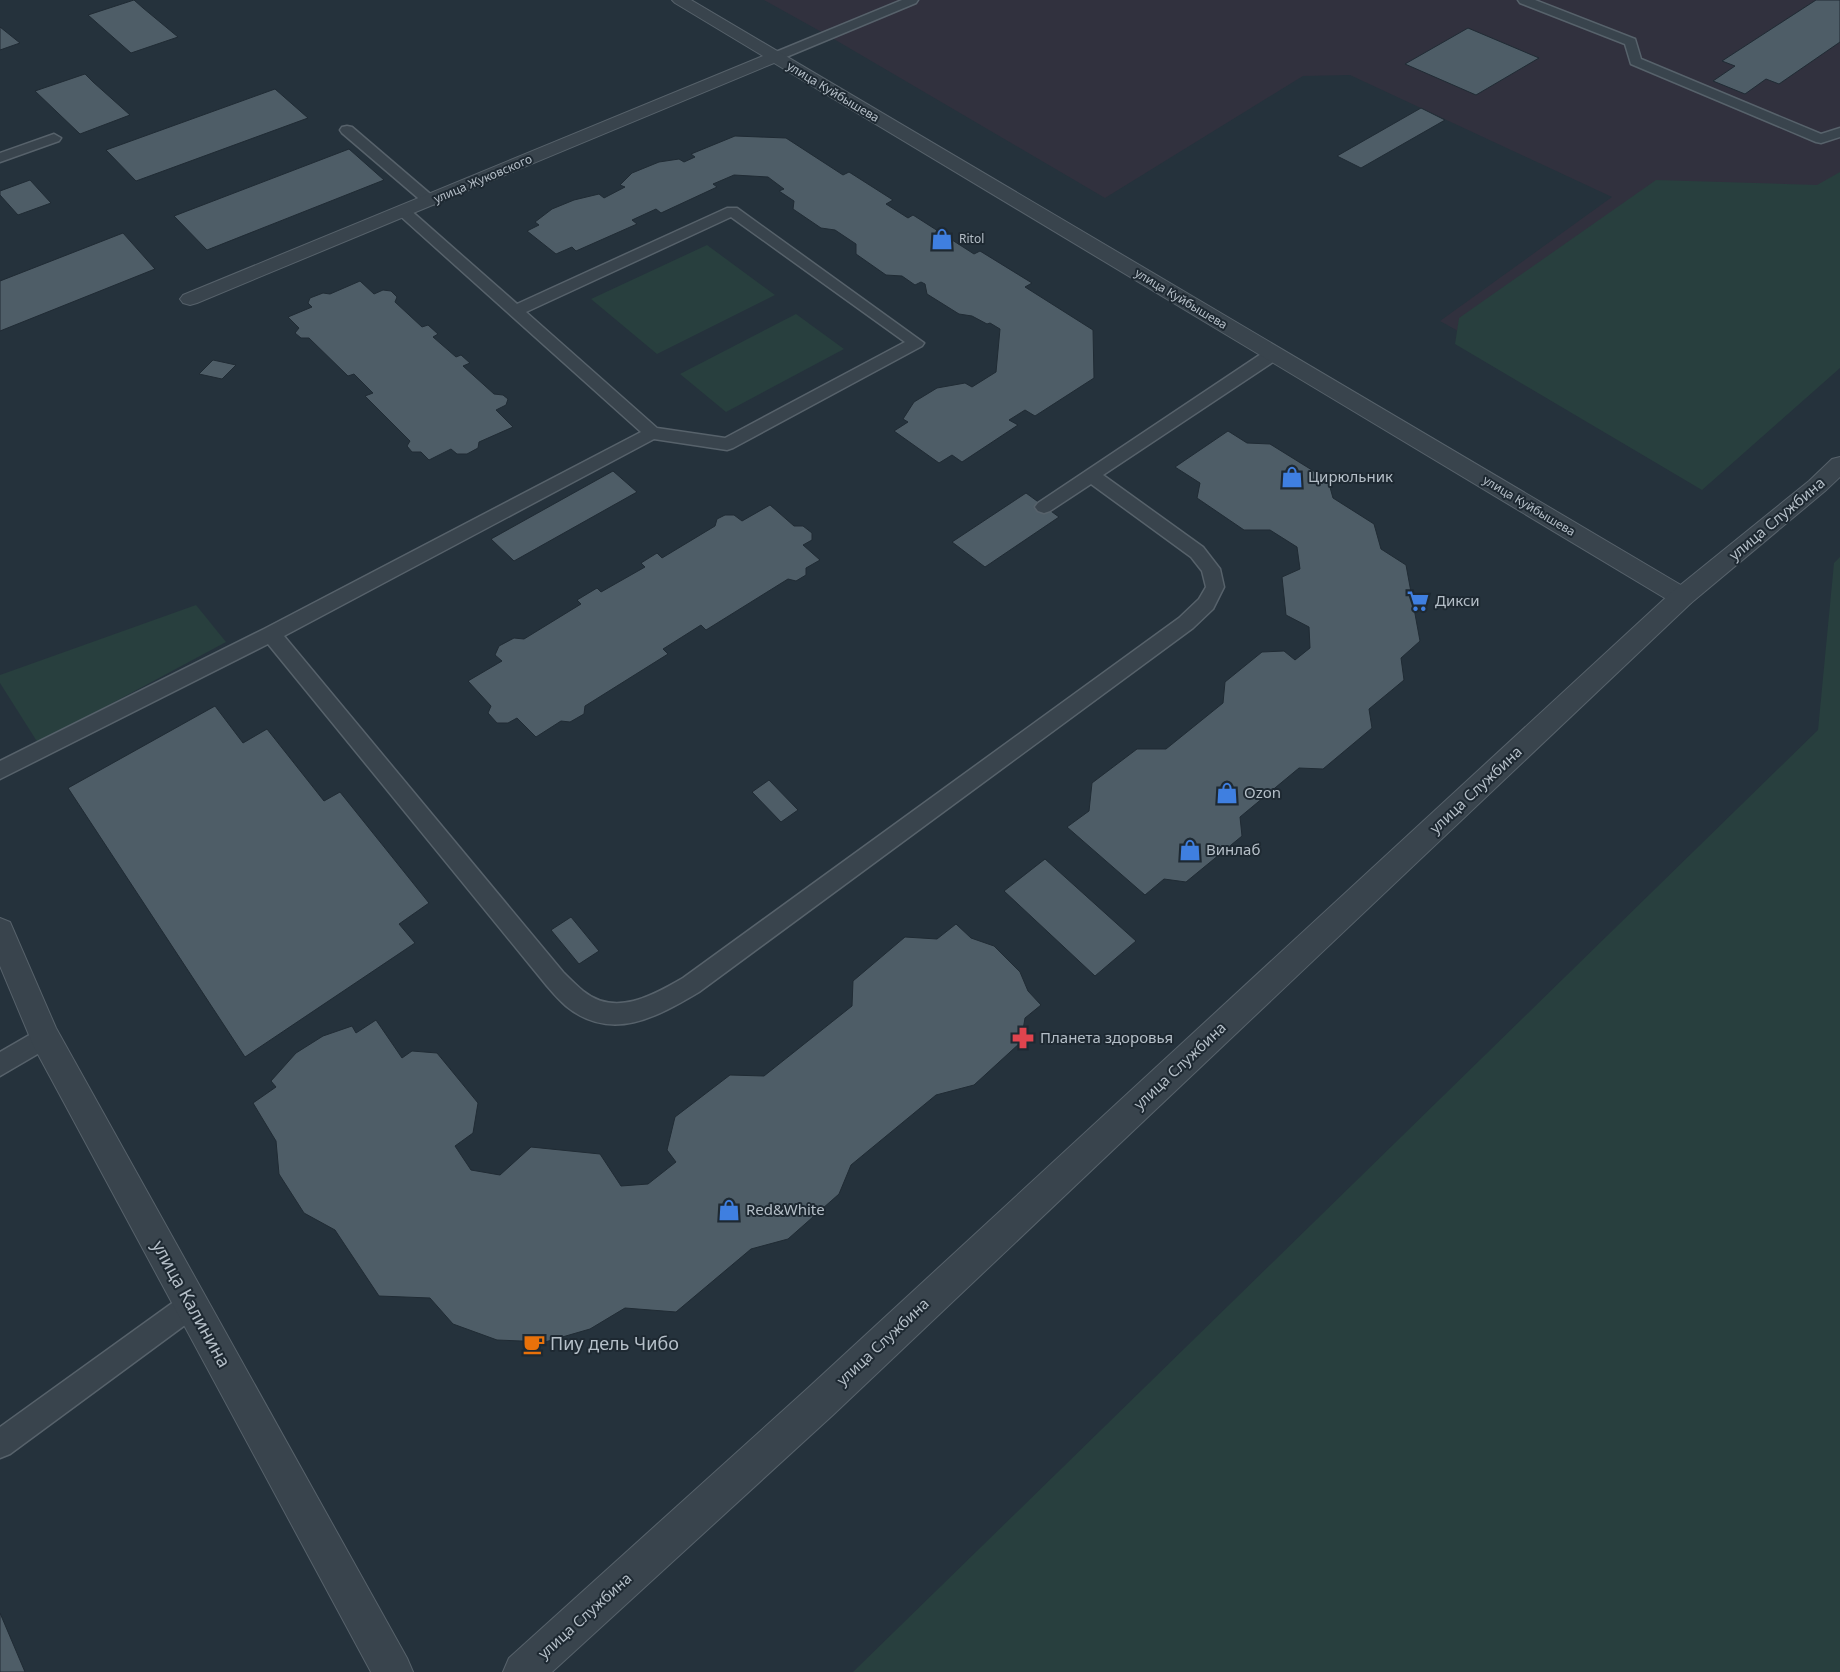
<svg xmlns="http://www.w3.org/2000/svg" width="1840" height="1672" viewBox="0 0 1840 1672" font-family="'Noto Sans',sans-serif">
	<rect width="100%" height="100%" fill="#25323c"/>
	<path fill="#31313e" d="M764 0H1840V265L1642 433 1440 321 1612 197 1350 75 1303 76 1105 198 827 35Z"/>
	<g fill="#283f3e">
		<path d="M1840 172V368L1702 490 1455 344 1459 318 1656 180 1817 185Z"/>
		<path d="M707 245 775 295 657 354 591 299Z"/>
		<path d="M796 314 844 349 726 412 680 374Z"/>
		<path d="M1840 557V1672H853L1818 730 1834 563Z"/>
		<path d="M196 605 226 642 38 743 0 683V675Z"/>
	</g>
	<g fill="#4e5d67" stroke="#202b34">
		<path d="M134 0 143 8 178 37 131 53 88 15Z"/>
		<path d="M1816 0H1840V42L1779 84 1766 79 1745 94 1713 81 1735 66 1722 61Z"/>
		<path d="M0 27 20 43 0 50Z"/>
		<path d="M1468 28 1539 58 1476 95 1405 64Z"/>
		<path d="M85 74 93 82 130 115 80 134 35 91Z"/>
		<path d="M275 89 308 118 136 181 106 150Z"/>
		<path d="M1421 108 1445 120 1361 168 1337 156Z"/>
		<path d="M735 136 786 138 843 175 849 172 893 200 886 204 908 218 913 215 974 254 980 251 1032 283 1025 287 1093 330 1094 378 1035 416 1025 410 1009 420 1018 425 962 462 952 455 939 463 894 431 908 422 903 419 914 402 937 388 965 383 972 387 996 372 1000 329 990 323 987 324 972 316 959 314 927 294 925 284 921 282 915 285 902 276 886 275 856 254V244L835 230 821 228 793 209 794 201 779 191 784 189 768 177 734 175 713 184 717 187 661 213 656 209 632 220 637 224 576 251 572 247 556 254 527 231 539 225 535 222 552 209 574 200 599 194 604 198 625 187 620 185 632 173 659 162 679 159 684 162 695 157 691 154Z"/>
		<path d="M349 149 384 180 207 250 174 216Z"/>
		<path d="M30 180 51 203 18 215 0 195V191Z"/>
		<path d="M123 233 155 269 0 331V281Z"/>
		<path d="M360 281 374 294 383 290 391 291 397 297 395 302 422 327 428 325 438 334 433 337 456 357 461 355 470 363 463 366 494 394 503 395 508 399 506 405 496 410 513 427 479 442 478 448 467 454H457L451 449 429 460 421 452H412L407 446 410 441 365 396 373 393 354 374 348 376 309 338H301L295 333 299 328 288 317 312 307 308 303 310 298 323 293 330 294Z"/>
		<path d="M213 360 236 365 222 379 199 374Z"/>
		<path d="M1228 431 1247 443 1270 444 1328 480 1333 498 1374 524 1381 549 1406 565 1420 641 1401 658 1404 680 1369 709 1372 728 1323 769 1299 768 1240 817 1242 836 1186 882 1164 879 1145 895 1067 827 1089 811 1092 783 1137 749H1166L1223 703 1225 682 1262 652 1284 651 1295 660 1310 648 1309 627 1286 615 1282 577 1300 569 1297 547 1270 530H1244L1197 498 1200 483 1175 467Z"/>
		<path d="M613 471 637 492 514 561 491 539Z"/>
		<path d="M1026 493 1059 517 985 567 952 542Z"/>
		<path d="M770 505 794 526H803L812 533V540L803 545 820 560 806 568V575L796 581 788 579 706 630 701 625 663 649 668 654 585 706 584 714 570 722 561 721 536 737 517 718 508 723H497L488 713 491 706 468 681 502 661 495 655 499 646 514 638 524 639 581 604 577 600 597 588 601 592 645 567 641 563 657 553 662 558 715 526 717 519 725 515H734L742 521Z"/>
		<path d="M215 706 243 743 267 729 324 801 340 792 429 903 399 924 415 943 245 1057 68 788Z"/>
		<path d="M769 780 798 810 781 822 752 792Z"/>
		<path d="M1045 859 1136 941 1095 976 1004 891Z"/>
		<path d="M571 917 599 951 579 964 551 930Z"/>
		<path d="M956 924 971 938 994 946 1020 972 1028 991 1041 1005 1025 1018 1021 1042 974 1085 936 1095 851 1165 839 1194 788 1239 751 1249 676 1312 625 1308 590 1329 545 1342 497 1340 453 1324 430 1298 379 1296 335 1230 304 1213 279 1174 276 1141 253 1103 276 1087 271 1081 296 1053 323 1036 352 1026 356 1033 376 1020 402 1058 412 1051 437 1053 478 1103 473 1133 455 1146 471 1170 500 1175 531 1147 600 1154 621 1186 648 1184 676 1162 667 1150 675 1117 730 1075 764 1076 852 1006 853 981 905 937 937 939Z"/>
		<path d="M0 1613 25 1672H0Z"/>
	</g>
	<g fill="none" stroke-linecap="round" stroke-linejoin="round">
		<g stroke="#57626b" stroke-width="3">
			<g id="service">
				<path d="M902 0H918L916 3 779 60H771L769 57 771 54Z"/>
				<path d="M1518 0H1535L1635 39 1641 59 1821 134 1840 128V137L1821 143 1816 142 1631 64 1625 44 1520 3Z"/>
				<path d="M347 126 352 127 435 198 437 201 435 204H425L342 133 340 130 342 127Z"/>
				<path d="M54 134 61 138 59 141 0 162V153Z"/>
				<path d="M403 207 408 208 517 304 727 208H737L924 343 922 346 733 448 727 450 654 439 284 636 563 972C569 978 576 985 583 991 615 1017 652 996 683 978L1179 618 1199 599 1206 587 1202 571 1191 557 1091 484 1050 511 1044 513 1038 511 1035 507 1038 503 1267 350H1279L1281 354 1279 358 1103 475 1203 547 1220 569 1224 587 1213 609 1193 628 699 992C657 1017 611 1043 566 1006 559 1000 553 993 547 986L268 644 0 779V761L264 629 641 432 398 214 396 211 398 208ZM731 217 905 342 725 438 657 428 526 312Z"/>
				<path d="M45 1026 53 1029 57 1037 53 1045 0 1076V1052Z"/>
				<path d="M191 1292 200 1296 204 1305 200 1314 10 1454 0 1458V1427L182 1296Z"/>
			</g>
		</g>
		<g stroke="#57626b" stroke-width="2">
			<path id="minor" d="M672 0H691L1691 591 1694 597 1691 603 1682 606 1673 603 774 63 197 303 190 305 183 303 180 299 183 295 763 56 675 3Z"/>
		</g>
		<g stroke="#57626b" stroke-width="2">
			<g id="tertiary">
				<path d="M1840 457V477L1825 491 1691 603 834 1414 552 1672H503L509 1658 808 1388 1673 591 1809 481 1832 459Z"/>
				<path d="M0 918 10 922 56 1028 407 1658 413 1672H371L34 1047 0 966Z"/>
			</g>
		</g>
		<use href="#service" fill="#39444d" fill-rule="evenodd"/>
		<use href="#minor" fill="#39444d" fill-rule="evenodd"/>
		<use href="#tertiary" fill="#39444d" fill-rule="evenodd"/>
	</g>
	<defs>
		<g id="shop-bare" transform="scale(1.725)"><path d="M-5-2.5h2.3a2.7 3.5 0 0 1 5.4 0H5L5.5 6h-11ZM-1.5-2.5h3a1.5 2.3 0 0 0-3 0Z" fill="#3f7fe0" stroke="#1e2932" stroke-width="2.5" paint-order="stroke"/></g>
		<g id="supermarket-bare" transform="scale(1.725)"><path d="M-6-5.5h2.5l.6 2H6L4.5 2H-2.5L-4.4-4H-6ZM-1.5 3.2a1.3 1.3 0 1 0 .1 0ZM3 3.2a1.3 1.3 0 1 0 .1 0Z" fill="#3f7fe0" stroke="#1e2932" stroke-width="2.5" paint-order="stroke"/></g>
		<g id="pharmacy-bare" transform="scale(1.725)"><path d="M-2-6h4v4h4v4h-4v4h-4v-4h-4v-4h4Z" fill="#e0444e" stroke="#1e2932" stroke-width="2.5" paint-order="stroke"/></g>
		<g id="cafe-bare" transform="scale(1.725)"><path d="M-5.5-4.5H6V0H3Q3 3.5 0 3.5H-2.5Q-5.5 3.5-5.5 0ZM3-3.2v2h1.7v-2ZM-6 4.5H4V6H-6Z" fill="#e8710a" stroke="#1e2932" stroke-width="2.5" paint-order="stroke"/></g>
	</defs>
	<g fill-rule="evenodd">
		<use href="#shop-bare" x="942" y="239"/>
		<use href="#shop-bare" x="1292" y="477"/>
		<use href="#supermarket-bare" x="1418" y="601"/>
		<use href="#shop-bare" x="1227" y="793"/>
		<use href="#shop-bare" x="1190" y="850"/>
		<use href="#pharmacy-bare" x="1023" y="1038"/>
		<use href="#shop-bare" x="729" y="1210"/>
		<use href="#cafe-bare" x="534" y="1344"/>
	</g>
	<g text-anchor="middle" stroke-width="4" stroke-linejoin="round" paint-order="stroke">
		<g font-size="12" fill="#b5bfc8" stroke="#1e2932">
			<text transform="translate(833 92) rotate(31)" y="4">улица Куйбышева</text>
			<text transform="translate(483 179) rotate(-23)" y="4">улица Жуковского</text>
			<text transform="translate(1181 299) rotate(31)" y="4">улица Куйбышева</text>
			<text transform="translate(1529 506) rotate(31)" y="4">улица Куйбышева</text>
		</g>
		<g font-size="12" fill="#b5bfc8" stroke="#1e2932" text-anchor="start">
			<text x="959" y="243">Ritol</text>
		</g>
		<g font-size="15" fill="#b5bfc8" stroke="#1e2932" text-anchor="start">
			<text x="1308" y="482">Цирюльник</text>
			<text x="1435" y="606">Дикси</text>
			<text x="1244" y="798">Ozon</text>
			<text x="1206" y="855">Винлаб</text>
			<text x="1040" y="1043">Планета здоровья</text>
			<text x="746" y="1215">Red&amp;White</text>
		</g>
		<g font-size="15" fill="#b5bfc8" stroke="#1e2932">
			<text transform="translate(1777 519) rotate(-40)" y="5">улица Службина</text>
			<text transform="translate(1476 790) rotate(-43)" y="5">улица Службина</text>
			<text transform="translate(1180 1066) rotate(-43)" y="5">улица Службина</text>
			<text transform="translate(883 1342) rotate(-43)" y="5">улица Службина</text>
			<text transform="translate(585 1616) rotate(-42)" y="5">улица Службина</text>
		</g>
		<g font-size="18" fill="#b5bfc8" stroke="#1e2932">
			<text transform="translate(191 1304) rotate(61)" y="6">улица Калинина</text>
		</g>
		<g font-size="18" fill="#b5bfc8" stroke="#1e2932" text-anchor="start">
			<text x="550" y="1350">Пиу дель Чибо</text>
		</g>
	</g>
</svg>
